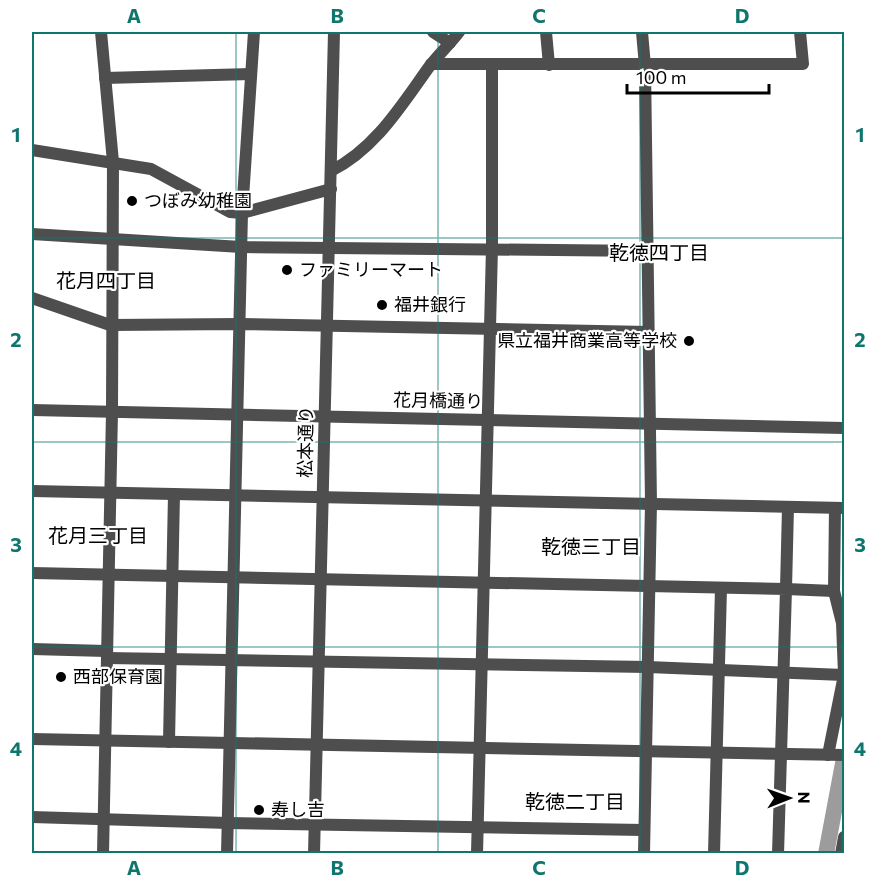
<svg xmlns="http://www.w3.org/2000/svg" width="876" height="885" viewBox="0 0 876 885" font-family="Commissioner,'Noto Sans JP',sans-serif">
	<rect width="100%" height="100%" fill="#fff"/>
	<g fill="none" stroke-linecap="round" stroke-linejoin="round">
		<path stroke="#9c9c9c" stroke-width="16" d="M826 854 844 758"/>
		<g stroke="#4e4e4e" stroke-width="12">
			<path d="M101 32 113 162 112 412 103 854"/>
			<path d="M433 32 450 43"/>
			<path d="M546 32 549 65"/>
			<path d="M642 32 645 66 651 503 644 854"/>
			<path d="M431 64H803L800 32"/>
			<path d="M105 78 251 74"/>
			<path d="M32 150 151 169 230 212 242 213 331 189"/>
			<path d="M331 171C375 149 401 106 429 67 438 55 450 44 459 32"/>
			<path d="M32 234 241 247 649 251"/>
			<path d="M32 298 110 325 240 324 649 332"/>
			<path d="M32 410 844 428"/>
			<path d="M32 491 844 508"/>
			<path d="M788 507 786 589 834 591"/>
			<path d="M32 573 786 589 778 854"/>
			<path d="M32 649 106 651"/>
			<path d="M107 658 648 667 844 675"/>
			<path d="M32 739 844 755"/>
			<path d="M169 742 174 494"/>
			<path d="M828 755 844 675 842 623 834 591 835 508"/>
			<path d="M32 817 228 823 644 830"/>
			<path d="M227 854 242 213 254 32"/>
			<path d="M314 854 334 32"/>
			<path d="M477 854 492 247V65"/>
			<path d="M714 854 721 588"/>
			<path d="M841 854 844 837"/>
		</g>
	</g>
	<path fill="none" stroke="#0f766e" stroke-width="1.5" stroke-opacity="0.55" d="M236 32V854M438 32V854M640 32V854M32 238H844M32 442H844M32 647H844"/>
	<g fill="#000" stroke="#fff" stroke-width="2">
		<circle cx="132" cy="201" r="6"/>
		<circle cx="287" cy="270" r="6"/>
		<circle cx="382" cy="305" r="6"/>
		<circle cx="689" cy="341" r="6"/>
		<circle cx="61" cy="677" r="6"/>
		<circle cx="259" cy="810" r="6"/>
	</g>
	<g text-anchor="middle" stroke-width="4.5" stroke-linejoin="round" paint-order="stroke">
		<g font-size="18" fill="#000" stroke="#fff" text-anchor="start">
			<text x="144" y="207">つぼみ幼稚園</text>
			<text x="299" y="276">ファミリーマート</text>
			<text x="394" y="311">福井銀行</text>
			<text x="677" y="347" text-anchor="end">県立福井商業高等学校</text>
			<text x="73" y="683">西部保育園</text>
			<text x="271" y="816">寿し吉</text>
		</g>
		<g font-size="18" fill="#000" stroke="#fff">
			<text transform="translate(438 401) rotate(1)" y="6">花月橋通り</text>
			<text transform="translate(306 442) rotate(-89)" y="6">松本通り</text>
		</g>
		<g font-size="20" fill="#000" stroke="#fff">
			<text x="659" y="260">乾徳四丁目</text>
			<text x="106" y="288">花月四丁目</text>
			<text x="98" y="543">花月三丁目</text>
			<text x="591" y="554">乾徳三丁目</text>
			<text x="575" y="809">乾徳二丁目</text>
		</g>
	</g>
	<rect width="876" height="885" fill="none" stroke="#ffffff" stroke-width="66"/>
	<g transform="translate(789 798) rotate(89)" stroke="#ffffff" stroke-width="4.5" paint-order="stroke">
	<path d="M0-4.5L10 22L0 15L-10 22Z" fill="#000000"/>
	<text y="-9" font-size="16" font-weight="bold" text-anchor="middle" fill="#000000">N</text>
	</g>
	<path d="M627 84v9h142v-9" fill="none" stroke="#000000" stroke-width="3"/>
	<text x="636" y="84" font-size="18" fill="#000000" stroke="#ffffff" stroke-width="4.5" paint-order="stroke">100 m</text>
	<rect x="33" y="33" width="810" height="819" fill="none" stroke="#0f766e" stroke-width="2"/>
	<g font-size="20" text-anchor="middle" font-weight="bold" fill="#0f766e">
		<text x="134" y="23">A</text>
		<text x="337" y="23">B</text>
		<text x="539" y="23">C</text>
		<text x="742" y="23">D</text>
		<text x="16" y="142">1</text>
		<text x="860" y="142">1</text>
		<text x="16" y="347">2</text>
		<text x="860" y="347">2</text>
		<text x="16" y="552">3</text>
		<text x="860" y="552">3</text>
		<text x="16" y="756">4</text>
		<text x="860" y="756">4</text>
		<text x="134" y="875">A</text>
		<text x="337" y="875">B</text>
		<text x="539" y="875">C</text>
		<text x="742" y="875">D</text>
	</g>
</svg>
